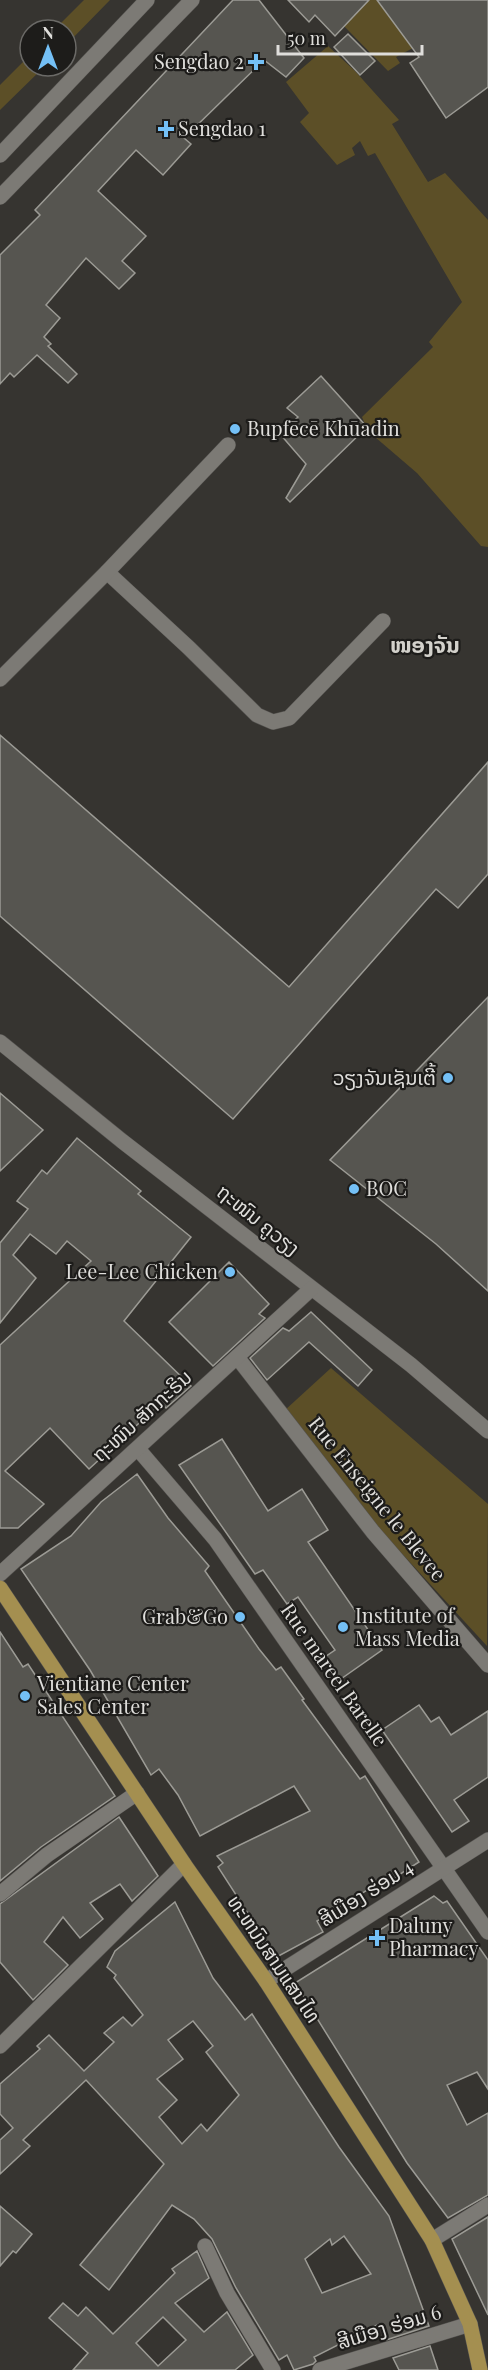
<svg xmlns="http://www.w3.org/2000/svg" width="488" height="2370" viewBox="0 0 488 2370" font-family="'Playfair Display','Noto Sans Lao',serif">
	<rect width="100%" height="100%" fill="#363430"/>
	<g fill="#5c4f27">
		<path d="M84 0H110L66 45V30H54Z"/>
		<path d="M342 0H377L413 48 396 57 400 63 388 71 344 26 356 14Z"/>
		<path d="M328 46 355 71 399 120 392 124 428 182 445 173 488 220V547L481 546 417 473 368 431 362 417 433 347 429 342 462 302 375 153 368 156 360 141 352 148 355 155 337 165 300 122 309 113 286 82Z"/>
		<path d="M30 55V66H45L0 110V85Z"/>
		<path d="M331 1368 488 1504 487 1646 383 1533 284 1411Z"/>
	</g>
	<g fill="#565550" stroke="#9c9b95" stroke-width="1.5" fill-rule="evenodd">
		<path d="M233 0H259L304 58 286 77 264 60 184 138 191 144 163 175 136 150 98 191 146 236 122 261 135 273 119 289 86 258 46 305 60 318 44 337 51 344 48 346 77 374 68 383 37 355 14 377 10 373 0 384V255L40 215 35 210Z"/>
		<path d="M288 0H369L335 36 315 15 309 22Z"/>
		<path d="M377 0H488V87L446 118 410 63 419 57Z"/>
		<path d="M348 34 375 61 360 75 334 47Z"/>
		<path d="M321 376 367 427 290 502 286 498 306 464 280 434 298 417 287 408Z"/>
		<path d="M0 735 289 987 488 762V874L458 908 436 889 233 1119 0 916Z"/>
		<path d="M488 997V1291L436 1244 330 1160Z"/>
		<path d="M0 1093 43 1130 0 1171Z"/>
		<path d="M77 1138 141 1191 138 1194 191 1237 124 1321 191 1386 166 1408 161 1403 89 1469 50 1428 5 1471 44 1504 18 1528H0V1345L91 1261 67 1241 56 1254 30 1234 13 1255 36 1278 0 1323V1243L28 1209 17 1201 42 1170 47 1174Z"/>
		<path d="M229 1262 269 1304 259 1314 265 1318 213 1366 169 1322Z"/>
		<path d="M311 1312 372 1370 358 1386 309 1342 267 1380 250 1358 283 1328 289 1331Z"/>
		<path d="M222 1439 268 1511 302 1489 328 1530 308 1542 382 1650 338 1681 322 1659 335 1650 298 1597 287 1604 263 1570 255 1574 179 1465Z"/>
		<path d="M137 1474 168 1518 209 1566 205 1571 259 1649 276 1670 281 1667 304 1699 302 1700 360 1779 365 1776 419 1862 374 1891 372 1887 317 1921 323 1932 273 1959 257 1934 260 1932 218 1867 223 1863 217 1856 310 1811 294 1786 200 1836 178 1795 159 1769 151 1775 90 1670 21 1569 71 1536 101 1502Z"/>
		<path d="M0 1632 23 1667 28 1664 115 1796 41 1847 0 1881Z"/>
		<path d="M419 1705 431 1722 439 1717 451 1735 488 1711V1777L454 1800 469 1821 452 1832 382 1730Z"/>
		<path d="M119 1817 158 1876 132 1901 120 1884 90 1903 103 1919 80 1938 63 1917 44 1942 68 1965 33 2000 0 1962V1904Z"/>
		<path d="M434 1896 443 1903 447 1901 488 1960V2089L477 2072 447 2085 467 2125 488 2113V2195L448 2218 407 2163 295 1983Z"/>
		<path d="M175 1902 213 1978 245 2020 252 2014 339 2147 389 2216 429 2326 386 2340 379 2324 314 2357 316 2361 313 2364 294 2370 287 2355 279 2360 236 2288 212 2239 194 2219 172 2205 109 2290 80 2265 164 2164 86 2080 23 2140 30 2146 0 2174V2140L13 2128 0 2114V2084L40 2049 37 2046 49 2035 84 2071 114 2042 104 2033 123 2017 132 2026 143 2015 114 1978 116 1975 107 1967 115 1951ZM193 2021 213 2046 206 2052 239 2095 207 2131 201 2124 182 2144 159 2117 177 2100 157 2079 183 2059 168 2040ZM344 2236 371 2274 322 2293 305 2259 330 2239 332 2245Z"/>
		<path d="M0 2206 32 2234 16 2253 13 2251 0 2266Z"/>
		<path d="M488 2217V2315L452 2239Z"/>
		<path d="M197 2251 209 2278 175 2303 204 2332 227 2312 253 2355 235 2370H73L88 2353 49 2318 63 2303 78 2316 86 2307 113 2334 175 2273 172 2269ZM163 2317 186 2340 158 2366 136 2343Z"/>
		<path d="M430 2346 438 2370H399L393 2358Z"/>
	</g>
	<g fill="none" stroke-linecap="round" stroke-linejoin="round">
		<g stroke="#54524f" stroke-width="16">
			<g id="minor">
				<path d="M0 155 147 0"/>
				<path d="M0 197 192 0"/>
				<path d="M107 572 189 648 257 715 273 722 289 718 383 621"/>
				<path d="M0 679 107 572 228 445"/>
				<path d="M0 1042 122 1141 411 1365 488 1431"/>
				<path d="M237 1357 373 1532 488 1665"/>
				<path d="M138 1449 215 1539 488 1932"/>
				<path d="M0 1574 311 1289"/>
				<path d="M0 1894 47 1855 137 1793"/>
				<path d="M266 1981 488 1840"/>
				<path d="M0 2046 184 1864"/>
				<path d="M432 2240 488 2205"/>
				<path d="M205 2246 227 2293 273 2370"/>
				<path d="M320 2370 470 2324"/>
			</g>
		</g>
		<g stroke="#54524f" stroke-width="16">
			<path id="major" d="M0 1588 184 1864 266 1981 432 2240 470 2324 480 2370"/>
		</g>
		<use href="#minor" stroke="#7c7a75" stroke-width="15"/>
		<use href="#major" stroke="#a48f50" stroke-width="15"/>
	</g>
	<g fill="#74c0f6" stroke="#1d1c1a" stroke-width="2">
		<path d="M253 53h6v6h6v6h-6v6h-6v-6h-6v-6h6z"/>
		<path d="M163 120h6v6h6v6h-6v6h-6v-6h-6v-6h6z"/>
		<circle cx="235" cy="429" r="6"/>
		<circle cx="448" cy="1078" r="6"/>
		<circle cx="354" cy="1189" r="6"/>
		<circle cx="230" cy="1272" r="6"/>
		<circle cx="240" cy="1617" r="6"/>
		<circle cx="343" cy="1627" r="6"/>
		<circle cx="25" cy="1696" r="6"/>
		<path d="M374 1929h6v6h6v6h-6v6h-6v-6h-6v-6h6z"/>
	</g>
	<g text-anchor="middle" stroke-width="4.5" stroke-linejoin="round" paint-order="stroke">
		<g font-size="20" fill="#dfdedb" stroke="#1d1c1a" text-anchor="start">
			<text x="244" y="69" text-anchor="end">Sengdao 2</text>
			<text x="178" y="136">Sengdao 1</text>
			<text x="247" y="436">Bupfēcē Khūadin</text>
			<text x="436" y="1085" text-anchor="end">ວຽງຈັນເຊັນເຕີ້</text>
			<text x="366" y="1196">BOC</text>
			<text x="218" y="1279" text-anchor="end">Lee-Lee Chicken</text>
			<text x="355" y="1623">Institute of<tspan x="355" dy="23">Mass Media</tspan></text>
			<text x="228" y="1624" text-anchor="end">Grab&amp;Go</text>
			<text x="37" y="1691">Vientiane Center<tspan x="37" dy="23">Sales Center</tspan></text>
			<text x="389" y="1933">Daluny<tspan x="389" dy="23">Pharmacy</tspan></text>
		</g>
		<g font-size="20" fill="#dfdedb" stroke="#1d1c1a">
			<text transform="translate(258 1220) rotate(39)" y="7">ຖະໜົນ ຄູວຽງ</text>
			<text transform="translate(142 1416) rotate(-42)" y="7">ຖະໜົນ ສັກກະຣິນ</text>
			<text transform="translate(377 1499) rotate(51)" y="7">Rue Enseigne le Blevee</text>
			<text transform="translate(334 1675) rotate(55)" y="7">Rue mareel Barelle</text>
			<text transform="translate(366 1893) rotate(-32)" y="7">ສີເມືອງ ຮ່ອມ 4</text>
			<text transform="translate(274 1959) rotate(56)" y="7">ທະຫນົນສາມແສນໄທ</text>
			<text transform="translate(389 2327) rotate(-17)" y="7">ສີເມືອງ ຮ່ອມ 6</text>
		</g>
		<g font-size="22" font-weight="bold" fill="#d3d1cb" stroke="#1d1c1a">
			<text x="425" y="653">ໜອງຈັນ</text>
		</g>
	</g>
	<g transform="translate(48 48)"><circle r="28" fill="#1d1c1a" stroke="#6b6a67" stroke-width="1.5"/>
	<path d="M0-4.5L10 22L0 15L-10 22Z" fill="#74c0f6"/>
	<text y="-9" font-size="16" font-weight="bold" text-anchor="middle" fill="#dfdedb">N</text>
	</g>
	<path d="M278 45v9h144v-9" fill="none" stroke="#dfdedb" stroke-width="3"/>
	<text x="287" y="45" font-size="18" fill="#dfdedb" stroke="#1d1c1a" stroke-width="4.5" paint-order="stroke">50 m</text>
</svg>
